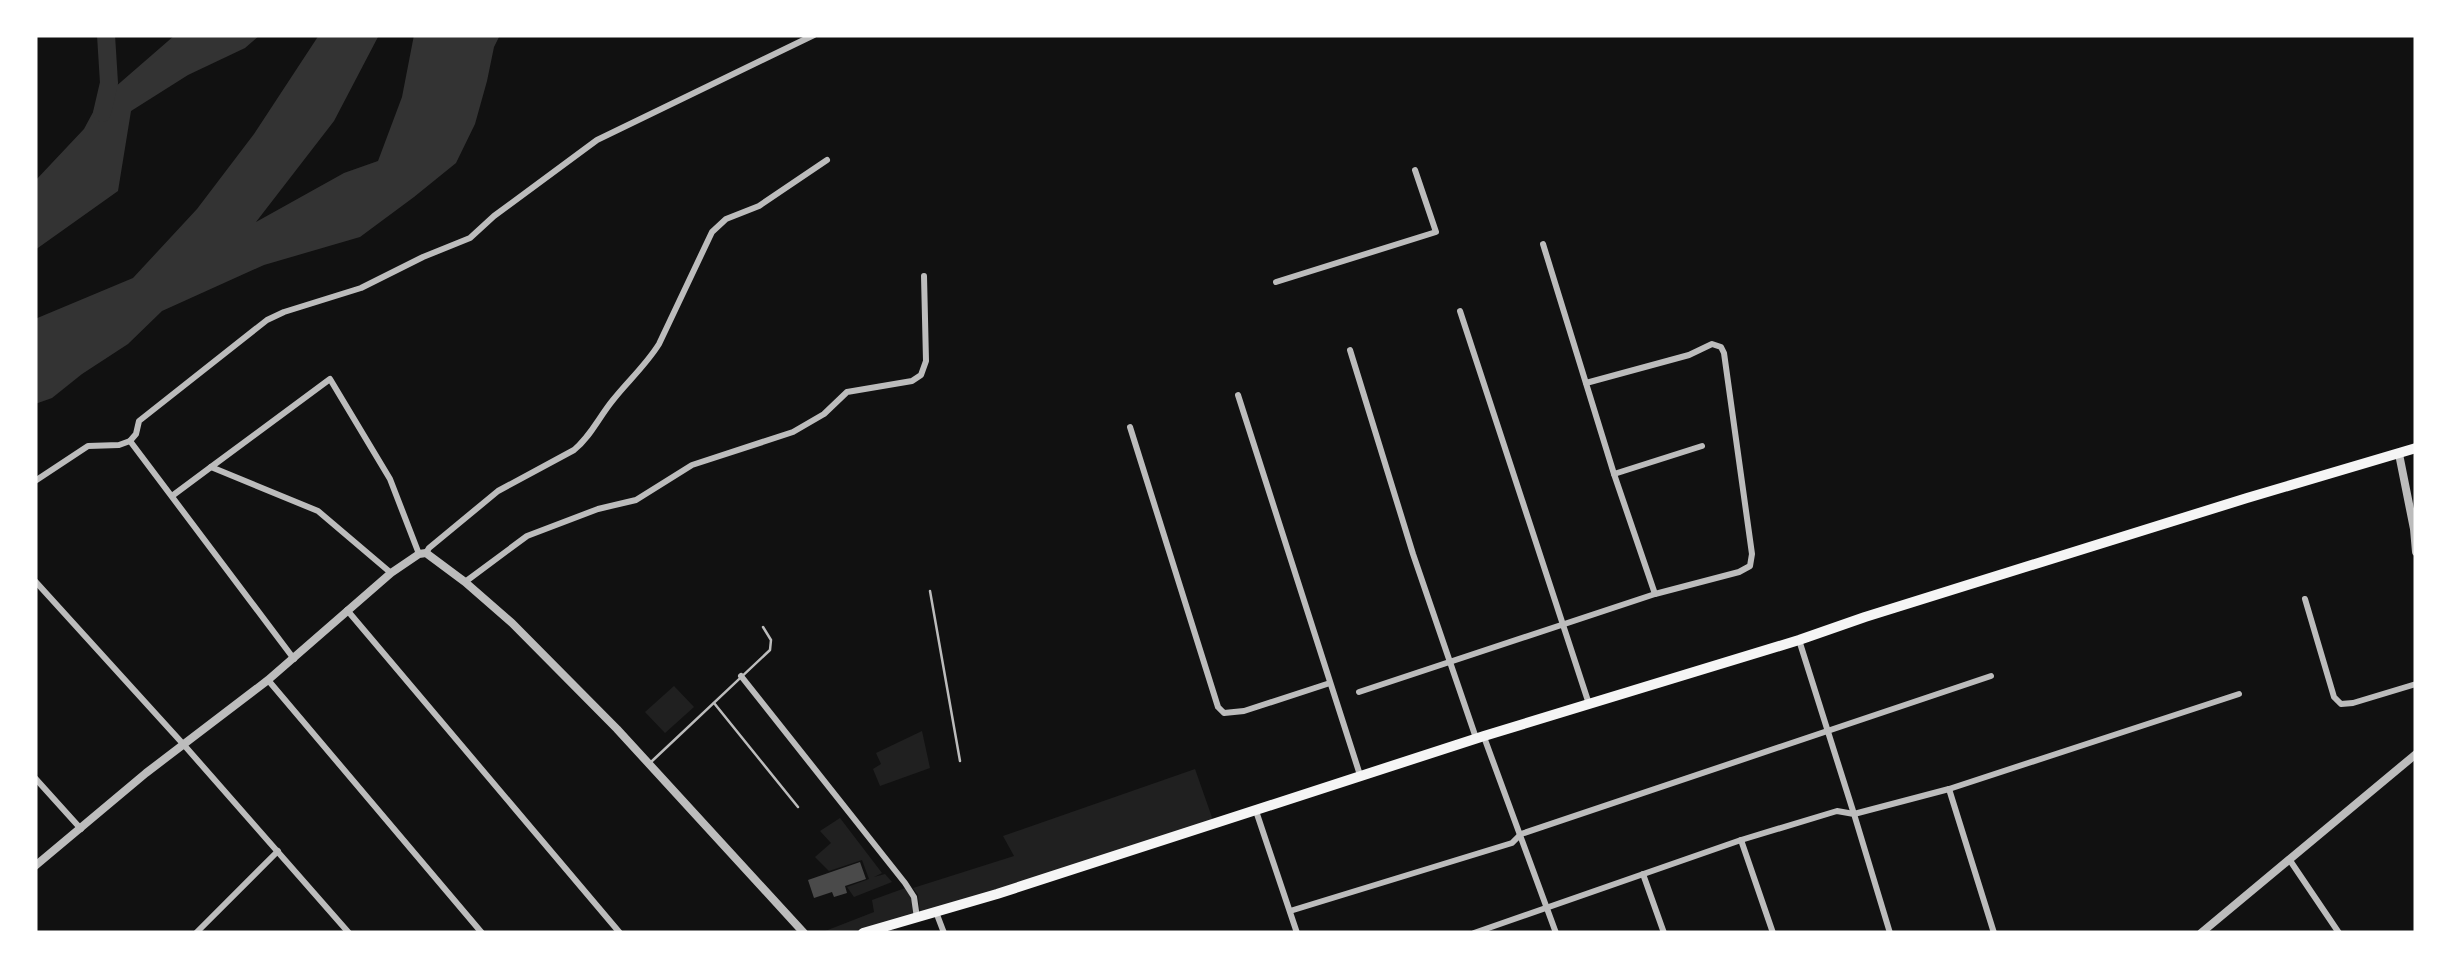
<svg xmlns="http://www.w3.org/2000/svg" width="2451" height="968" viewBox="0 0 2451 968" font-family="'Golos Text',sans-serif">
	<rect width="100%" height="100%" fill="#111"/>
	<g fill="#202020">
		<path d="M674 686 694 707 665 733 645 712Z"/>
		<path d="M922 731 930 768 880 786 873 769 881 764 876 753Z"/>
		<path d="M1195 769 1214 823 920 914 918 895 913 888 1014 856 1003 836Z"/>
		<path d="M840 818 882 873 874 877 885 874 892 882 854 897 847 887 869 879 862 860 829 871 815 857 831 843 820 831Z"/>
		<path d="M908 887 917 918 865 933H820L874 912 872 900Z"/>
	</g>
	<g fill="#333">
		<path d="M175 35H260L245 48 188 75 131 111 118 191 35 250V181L84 129 99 101Z"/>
		<path d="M319 35H379L334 121 256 222 344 173 378 161 402 97 414 35H500L494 47 487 81 475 124 456 163 414 197 360 237 264 265 162 311 128 344 82 374 52 398 35 404V319L133 278 197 209 254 134Z"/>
	</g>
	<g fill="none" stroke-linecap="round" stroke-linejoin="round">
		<path stroke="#333" stroke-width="18" d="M102 113 109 83 106 35"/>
	</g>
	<path fill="#4a4a4a" d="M860 862 866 879 845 886 847 893 834 897 832 892 814 898 808 880Z"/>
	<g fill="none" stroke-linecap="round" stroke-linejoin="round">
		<g stroke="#bcbcbc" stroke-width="2.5">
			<path d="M930 591 960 761"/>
			<path d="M714 703 798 807"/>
			<path d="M651 762 770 650 771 640 763 627"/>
		</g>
		<g stroke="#bcbcbc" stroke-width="6">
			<path d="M1543 244 1614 474 1655 594"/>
			<path d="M1276 282 1436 232 1415 170"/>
			<path d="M1460 311 1589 704"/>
			<path d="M1350 350 1413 554 1476 738"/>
			<path d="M1238 395 1360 775"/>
			<path d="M1130 427 1218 707 1224 713 1244 711 1330 683"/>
			<path d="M130 441 294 659"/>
			<path d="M1614 474 1702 446"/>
			<path d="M35 481 88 446 119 445 130 441 136 434 139 421 267 320 284 312 361 288 423 257 470 238 494 216 597 140 814 35"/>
			<path d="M172 496 211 467"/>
			<path d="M426 553 429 548 498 491 574 450C591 436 599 417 613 400 628 381 646 365 659 344L712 232 726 219 759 206 827 160"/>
			<path d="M391 573 318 511 211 467 330 379 390 479 419 554"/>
			<path d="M35 581 184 745 349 933"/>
			<path d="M465 582 527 536 598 509 636 500 692 465 793 432 824 414 847 392 912 381 921 375 926 361 924 276"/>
			<path d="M2305 599 2334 697 2341 704 2353 703 2416 684"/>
			<path d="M347 610 620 933"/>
			<path d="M1799 640 1854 814 1949 789 2239 694"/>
			<path d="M741 676 905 883 914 897 917 918"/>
			<path d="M268 680 482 933"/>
			<path d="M1359 692 1655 594 1739 572 1750 566 1752 554 1724 353 1721 347 1712 344 1689 355 1586 383"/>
			<path d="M1484 737 1556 933"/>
			<path d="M35 778 81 829"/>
			<path d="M1949 789 1994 933"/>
			<path d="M1256 811 1297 933"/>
			<path d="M1741 840 1773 933"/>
			<path d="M2289 859 2339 933"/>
			<path d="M1643 874 1664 933"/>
			<path d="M1290 911 1512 843 1521 834 1991 676"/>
			<path d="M936 912 944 933"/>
			<path d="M196 933 278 851"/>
			<path d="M1474 933 1741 840 1837 811 1854 814 1890 933"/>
		</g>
		<g stroke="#bcbcbc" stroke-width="8">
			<path d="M2399 454 2414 529 2416 552"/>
			<path d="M35 866 146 773 268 680 391 573 419 554 426 553 465 582 512 623 617 729 804 933"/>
			<path d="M2201 933 2416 754"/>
		</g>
		<path stroke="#f5f5f5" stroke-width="10" d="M863 933 997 894 1484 736 1799 640 1865 617 2247 498 2416 448"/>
	</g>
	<rect width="2451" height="968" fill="none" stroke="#ffffff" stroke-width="75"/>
</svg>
